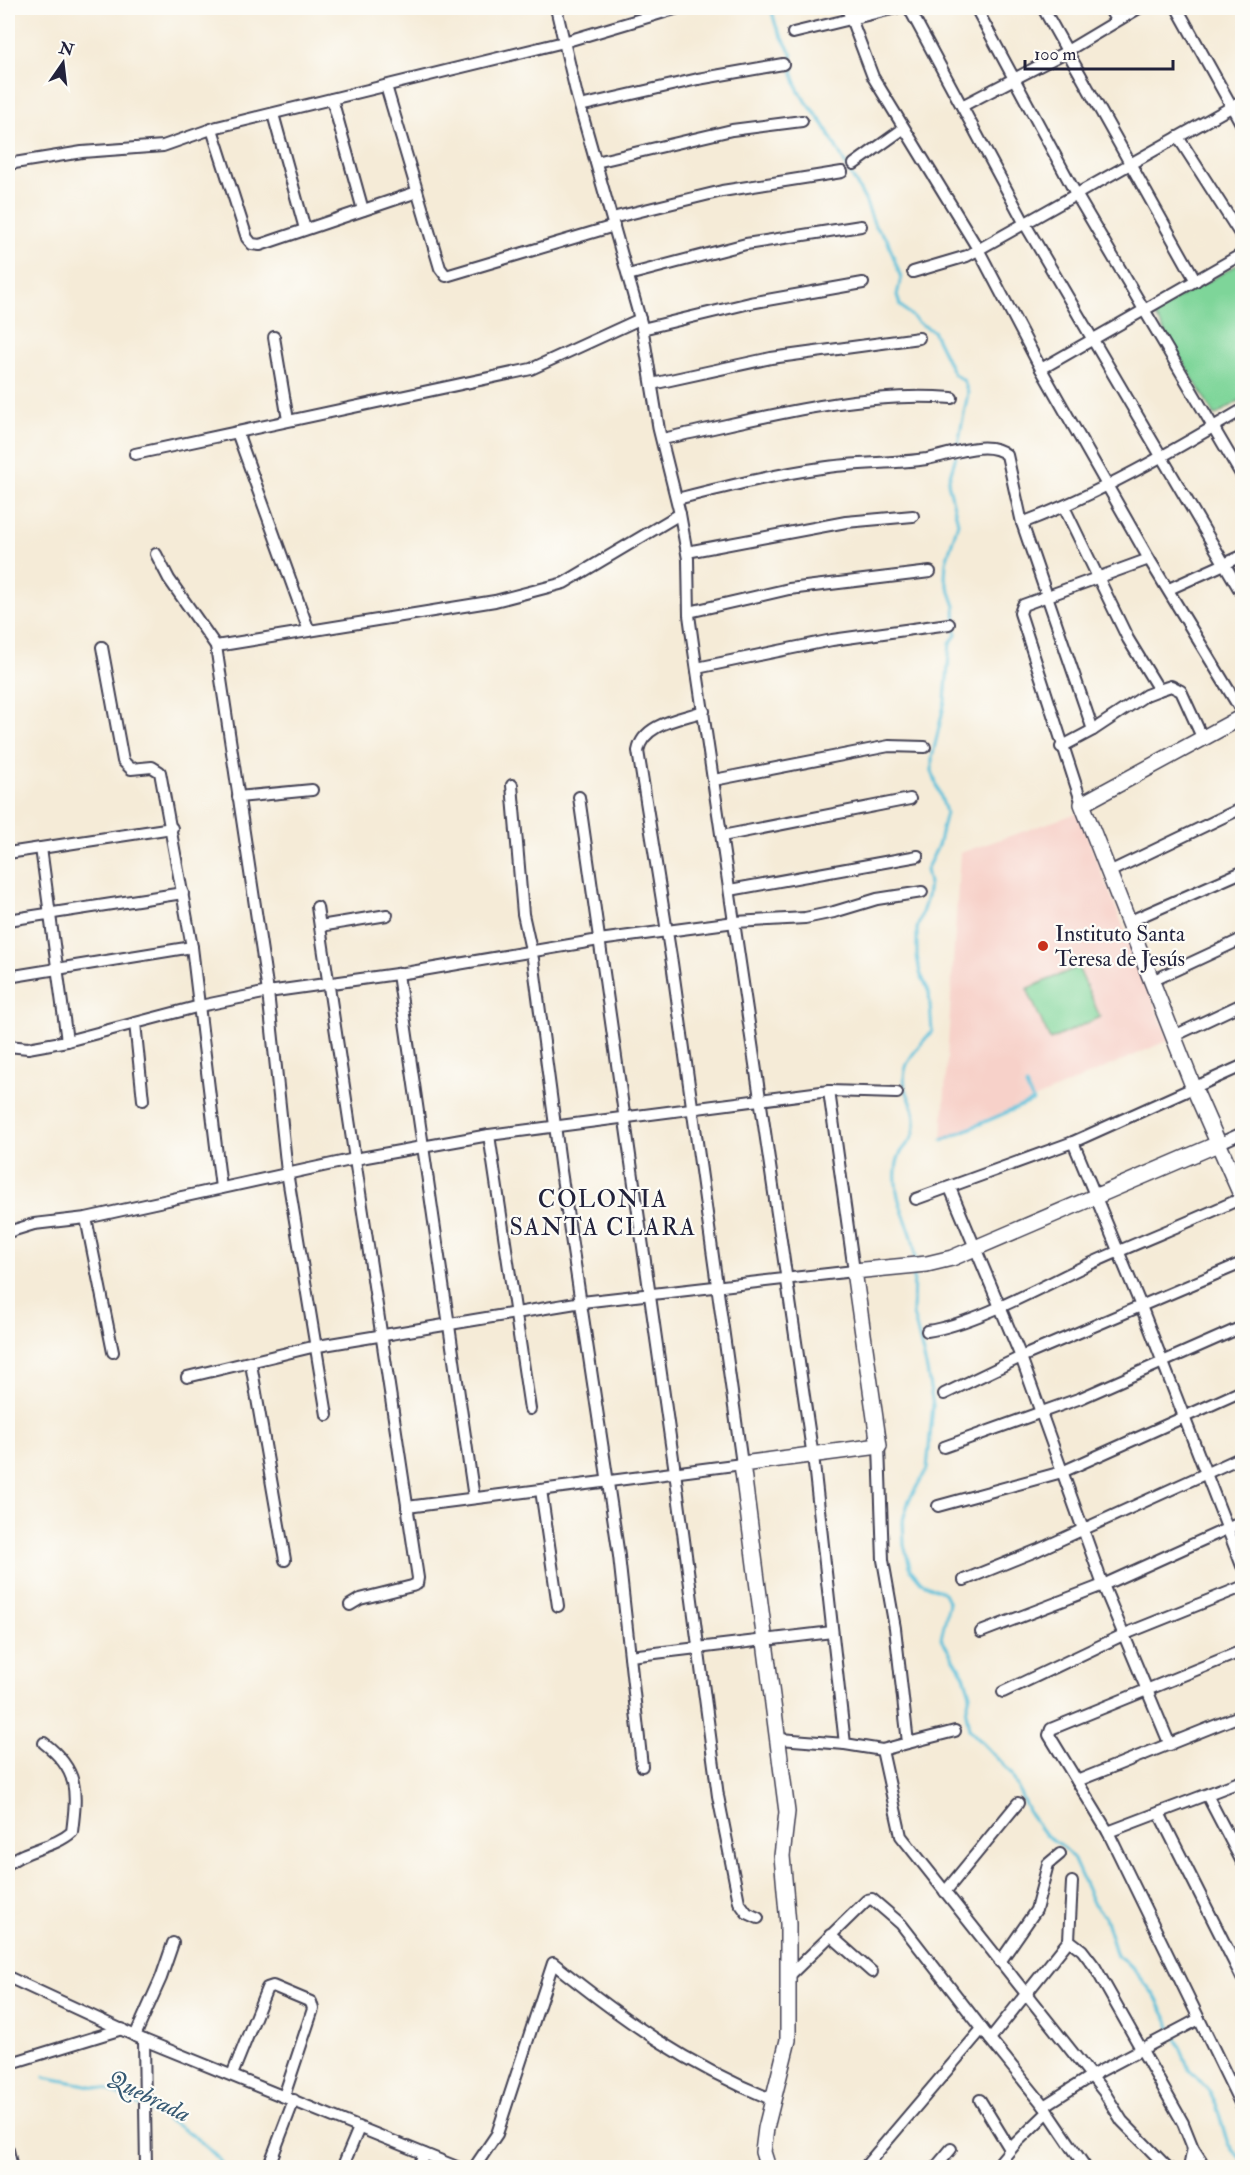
<svg xmlns="http://www.w3.org/2000/svg" width="1250" height="2175" viewBox="0 0 1250 2175" font-family="'IM FELL Double Pica',serif">
	<rect width="100%" height="100%" fill="#fdfcf7"/>
	<filter id="ink" filterUnits="userSpaceOnUse"><feTurbulence type="fractalNoise" baseFrequency=".0167" numOctaves="2"/><feDisplacementMap in="SourceGraphic" scale="12" xChannelSelector="R" yChannelSelector="G"/><feConvolveMatrix kernelMatrix="1 2 1 2 8 2 1 2 1" color-interpolation-filters="sRGB"/></filter>
	<filter id="wash" filterUnits="userSpaceOnUse"><feTurbulence type="fractalNoise" baseFrequency=".008" numOctaves="4" result="noise"/><feDisplacementMap in="SourceGraphic" scale="24" xChannelSelector="R" yChannelSelector="G"/><feGaussianBlur stdDeviation="1.35" result="paint"/><feColorMatrix in="noise" values="0 0 0 0 0 0 0 0 0 0 0 0 0 0 0 0 0 1.4 0 .05"/><feComposite in="paint" operator="in"/></filter>
	<g filter="url(#wash)">
		<rect width="100%" height="100%" fill="#f5ebd7"/>
		<path fill="#f7d1c9" d="M1078 813 1169 1040 942 1139 960 853Z"/>
		<g fill="#7ed599" stroke="#507c6a" stroke-width="1.5">
			<path d="M1242 262V399L1215 416 1153 312Z"/>
			<path d="M1078 967 1100 1017 1050 1040 1027 989Z"/>
		</g>
		<g fill="none" stroke-linecap="round" stroke-linejoin="round">
			<g stroke="#5cc0da" stroke-width="3">
				<path d="M771 8 776 26 792 55 793 74 799 92 824 125 865 200 875 226 887 239 901 278 897 295 900 305 919 323 933 331 954 374 964 381 968 393 957 449"/>
				<path d="M943 1140 1033 1101 1026 1086"/>
				<path d="M915 1261C916 1232 901 1218 897 1191 895 1180 895 1164 900 1154 906 1144 915 1139 915 1126 916 1116 912 1104 908 1095 896 1066 914 1053 932 1031L929 992 920 973 917 956V929L927 897 929 883 926 870 938 846 946 812 932 771V758L945 701 950 643 956 635 955 606 945 578 946 562 958 523 948 482 956 456"/>
				<path d="M914 1271 913 1314 927 1370 933 1405 927 1469 909 1500 903 1520 904 1545 911 1570 921 1582 944 1593 949 1603 941 1638 964 1675 970 1694 966 1712 969 1729 1011 1773 1029 1813 1045 1835 1061 1845 1073 1858 1094 1905 1105 1917 1117 1956 1133 1968 1155 1996 1172 2029"/>
				<path d="M1175 2035 1189 2069 1210 2092 1216 2104 1228 2144 1242 2160"/>
				<path d="M44 2077 107 2089 142 2107"/>
				<path d="M148 2110C179 2126 205 2139 225 2168"/>
			</g>
		</g>
	</g>
	<g filter="url(#ink)">
		<g fill="none" stroke-linecap="round" stroke-linejoin="round">
			<g stroke="#424052" stroke-width="14">
				<g id="street">
					<path d="M556 8 577 96 642 326 659 430 680 514 688 559 689 615 694 651 814 1464 845 1744 882 1750 901 1836 1104 2092 1122 2121 1168 2168"/>
					<path d="M847 8 873 77 978 249 1041 369 1149 559 1242 712"/>
					<path d="M909 8 1025 224 1242 594"/>
					<path d="M976 8 1076 194 1242 476"/>
					<path d="M1043 8 1196 281"/>
					<path d="M1109 8 1116 20"/>
					<path d="M1177 8 1242 125"/>
					<path d="M793 33 896 8"/>
					<path d="M386 86 440 268 446 276 614 226"/>
					<path d="M332 99 363 210"/>
					<path d="M580 106 698 79 783 64"/>
					<path d="M962 106 1062 54 1139 8"/>
					<path d="M273 114 305 229"/>
					<path d="M212 129 247 238 252 244 260 245 417 192"/>
					<path d="M1178 137 1242 237"/>
					<path d="M596 162 732 130 802 121"/>
					<path d="M8 164 82 152 163 146 217 127 564 42 678 8"/>
					<path d="M854 164 903 129"/>
					<path d="M612 218 722 191 842 172"/>
					<path d="M913 272 967 256 1242 101"/>
					<path d="M628 275 746 244 861 226"/>
					<path d="M642 329 750 303 863 283"/>
					<path d="M274 337 288 420"/>
					<path d="M1041 369 1242 254"/>
					<path d="M652 384 771 358 919 338"/>
					<path d="M237 432 309 631"/>
					<path d="M662 439C756 420 856 390 952 398"/>
					<path d="M135 454 531 369 640 319"/>
					<path d="M677 499C725 487 772 475 821 468 856 462 892 464 927 459 951 455 987 438 1007 455L1022 523 1093 730"/>
					<path d="M1022 523C1099 494 1171 452 1242 410"/>
					<path d="M687 552 846 522 913 516"/>
					<path d="M156 554 169 579 216 646"/>
					<path d="M1169 589 1242 556"/>
					<path d="M689 612 789 589 930 572"/>
					<path d="M102 647 123 761 131 769 152 767 160 772 192 947 221 1188"/>
					<path d="M697 668 832 640 949 624"/>
					<path d="M1159 690 1171 686 1181 691 1202 737"/>
					<path d="M1061 747 1093 730 1146 695 1159 690 1128 639 1064 507"/>
					<path d="M714 780 889 746 925 747"/>
					<path d="M512 785 523 914 533 959 561 1171 619 1556 642 1766"/>
					<path d="M238 797 312 790"/>
					<path d="M579 797 675 1472 718 1796 739 1902 747 1913 758 1918"/>
					<path d="M1082 804 1020 613 1023 605 1149 559"/>
					<path d="M722 836 910 799"/>
					<path d="M41 848 67 1041"/>
					<path d="M8 853 172 828"/>
					<path d="M1109 872 1242 808"/>
					<path d="M730 890 918 856"/>
					<path d="M317 907 418 1578 417 1584 412 1586 360 1599 350 1605"/>
					<path d="M8 920 183 893"/>
					<path d="M1128 922 1242 872"/>
					<path d="M320 926 387 915"/>
					<path d="M398 974 474 1498"/>
					<path d="M8 977 192 947"/>
					<path d="M1152 981 1242 939"/>
					<path d="M135 1023 143 1100"/>
					<path d="M1174 1036 1242 1004"/>
					<path d="M8 1046 28 1048 67 1041 200 1006 268 992 411 972 599 940 735 922 805 918 834 912 877 899 922 892"/>
					<path d="M489 1135 530 1409"/>
					<path d="M1073 1142 1141 1306 1242 1566"/>
					<path d="M1220 1143 1242 1133"/>
					<path d="M950 1188 1021 1357 1103 1585 1170 1745"/>
					<path d="M916 1199 1073 1142 1242 1066"/>
					<path d="M86 1218 113 1352"/>
					<path d="M8 1232 34 1224 86 1218 355 1159 489 1135 829 1091 897 1093"/>
					<path d="M927 1331C972 1325 1041 1287 1083 1267 1136 1243 1190 1222 1242 1198"/>
					<path d="M251 1364 285 1560"/>
					<path d="M187 1377 312 1347 582 1302 854 1271 829 1091"/>
					<path d="M944 1394 1021 1357 1242 1263"/>
					<path d="M327 1415 287 1172 268 992 216 646 495 601 564 583 680 514"/>
					<path d="M879 1446 883 1560 895 1628 908 1743 955 1731"/>
					<path d="M944 1447 1081 1398 1242 1327"/>
					<path d="M541 1490 558 1606"/>
					<path d="M938 1506 1062 1472 1242 1391"/>
					<path d="M407 1507 742 1464 672 963 638 751C643 723 681 719 704 711"/>
					<path d="M964 1580 1038 1550 1242 1457"/>
					<path d="M981 1632 1103 1585 1242 1522"/>
					<path d="M1242 1651 1051 1729 1049 1735 1108 1832 1242 2107"/>
					<path d="M630 1656 832 1632"/>
					<path d="M1003 1692 1125 1634 1242 1587"/>
					<path d="M780 1739 845 1744"/>
					<path d="M882 1750 908 1743"/>
					<path d="M1077 1781 1242 1715"/>
					<path d="M1207 1795 1242 1862"/>
					<path d="M1159 1813 1242 1978"/>
					<path d="M1108 1832 1242 1781"/>
					<path d="M8 1864C25 1849 54 1848 72 1832 77 1791 79 1770 44 1743"/>
					<path d="M1072 1882 1069 1940 1082 1950 1095 1967 1183 2123 1193 2148"/>
					<path d="M945 1892 1018 1803"/>
					<path d="M830 1935 872 1972"/>
					<path d="M1069 1940 990 2039 1044 2106 1086 2168"/>
					<path d="M1000 1962 1036 1910 1048 1864 1060 1854"/>
					<path d="M8 1977 144 2040 459 2168"/>
					<path d="M787 1978 867 1900 872 1899 901 1924 990 2039"/>
					<path d="M135 2036 161 1978 173 1943"/>
					<path d="M144 2040 146 2168"/>
					<path d="M8 2064 122 2029"/>
					<path d="M232 2075 267 1988 273 1986 311 2002 313 2009 284 2096"/>
					<path d="M980 2100 1010 2149"/>
					<path d="M1044 2106 1091 2076 1199 2019"/>
					<path d="M8 2150 12 2168"/>
					<path d="M268 2168 294 2100"/>
					<path d="M342 2168 359 2128"/>
					<path d="M418 2168 424 2154"/>
					<path d="M474 2168 497 2134 553 1963C625 2021 685 2064 771 2099"/>
					<path d="M864 2168 982 2029"/>
					<path d="M935 2168 951 2149"/>
					<path d="M995 2168 1016 2143 1048 2112"/>
					<path d="M1189 2168 1193 2148 1206 2168"/>
				</g>
			</g>
			<g stroke="#424052" stroke-width="18">
				<g id="secondary">
					<path d="M1242 717 1082 804 1193 1086 1242 1197"/>
					<path d="M768 2168 763 2152 766 2128 788 2040V1924L782 1856 787 1812 742 1464 879 1446 854 1271 927 1264 952 1258 1220 1143"/>
				</g>
			</g>
			<use href="#street" stroke="#fff" stroke-width="10"/>
			<use href="#secondary" stroke="#fff" stroke-width="15"/>
		</g>
	</g>
	<circle fill="#c8321e" stroke="#fdfcf7" stroke-width="2" cx="1043" cy="946" r="6"/>
	<g text-anchor="middle" stroke-width="4.5" stroke-linejoin="round" paint-order="stroke">
		<g font-size="22" fill="#22223b" stroke="#fdfcf7" text-anchor="start">
			<text x="1055" y="941">Instituto Santa<tspan x="1055" dy="25">Teresa de Jesús</tspan></text>
		</g>
		<g font-size="24" letter-spacing="1.5" fill="#22223b" stroke="#fdfcf7">
			<text x="603" y="1207">COLONIA<tspan x="603" dy="28">SANTA CLARA</tspan></text>
		</g>
		<g font-size="24" font-style="italic" fill="#365973" stroke="#fdfcf7">
			<text transform="translate(149 2096) rotate(26)" y="8">Quebrada</text>
		</g>
	</g>
	<rect width="1250" height="2175" fill="none" stroke="#fdfcf7" stroke-width="30"/>
	<g transform="translate(63 63) rotate(14)" stroke="#fdfcf7" stroke-width="4.5" paint-order="stroke">
	<path d="M0-4.5L10 22L0 15L-10 22Z" fill="#22223b"/>
	<text y="-9" font-size="16" font-weight="bold" text-anchor="middle" fill="#22223b">N</text>
	</g>
	<path d="M1025 60v9h148v-9" fill="none" stroke="#22223b" stroke-width="3"/>
	<text x="1034" y="60" font-size="18" fill="#22223b" stroke="#fdfcf7" stroke-width="4.5" paint-order="stroke">100 m</text>
</svg>
